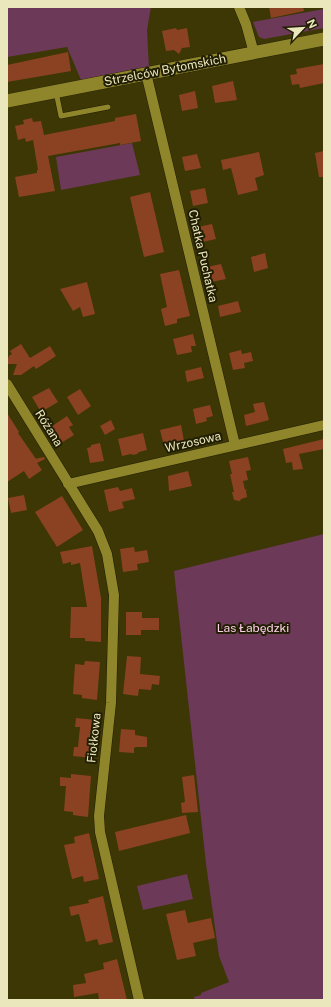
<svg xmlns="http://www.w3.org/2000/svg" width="331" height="1007" viewBox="0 0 331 1007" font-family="'Public Sans',sans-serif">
	<rect width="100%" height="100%" fill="#3c3705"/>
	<g fill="#6c3959">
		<path d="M7 7H151L147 30 149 69 81 80 67 47 7 57Z"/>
		<path d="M324 9V28L264 39 259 37 253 22Z"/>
		<path d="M132 143 140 175 61 190 56 157Z"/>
		<path d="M324 534V1000H195L194 997 201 995V993L229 982 219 956 206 864 174 571Z"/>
		<path d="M187 874 193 899 143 910 137 886Z"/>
	</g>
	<g fill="#8b4222">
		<path d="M269 7H303L304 11 271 18Z"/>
		<path d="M176 28 177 30 187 28 190 47 182 48 179 54 174 50 166 51 162 31Z"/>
		<path d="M68 52 71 71 7 82V65Z"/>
		<path d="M324 64V83L300 88 299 84 292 85 290 75 297 74 296 69Z"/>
		<path d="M233 81 237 100 215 103 212 86Z"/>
		<path d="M195 91 198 108 182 111 179 95Z"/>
		<path d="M136 114 141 141 120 145V143L48 156 55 191 19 197 15 177 37 173V170H38L33 140 26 142 25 138 18 140 15 126 24 124 23 120 32 118 33 122 41 121 44 135 115 121V118Z"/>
		<path d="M324 151V177H319L315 153Z"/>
		<path d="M259 152 264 175 255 178 258 190 238 195 231 168 223 170 221 160Z"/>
		<path d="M197 154 201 168 185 171 182 157Z"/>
		<path d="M205 188 208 203 193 206 190 191Z"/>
		<path d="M150 192 164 252 144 257 130 197Z"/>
		<path d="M212 224 216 239 202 242 198 227Z"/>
		<path d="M265 253 268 268 254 272 251 257Z"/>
		<path d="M221 264 226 279 211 282 207 267Z"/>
		<path d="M179 270 190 316 177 319V323L165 326 161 309 167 307 160 274Z"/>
		<path d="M87 282 95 314 83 317 80 307 73 311 60 289Z"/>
		<path d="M238 301 241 312 220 317 218 306Z"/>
		<path d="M193 334 196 346H191L192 352 177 355 173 339Z"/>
		<path d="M21 344 30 358 50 346 56 356 36 369 34 366 21 375H13L17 364H7V362L9 356 12 354 10 351Z"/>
		<path d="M241 350 242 354 251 352 253 361 244 363 245 368 233 370 229 353Z"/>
		<path d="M201 367 204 378 187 382 185 371Z"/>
		<path d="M49 388 58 402 41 412 32 397Z"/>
		<path d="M80 389 91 406 78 415 67 397Z"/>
		<path d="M264 402 269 420 246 426 244 415 255 412 253 404Z"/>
		<path d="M210 405 213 416 206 418 207 421 196 424 193 409Z"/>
		<path d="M7 413 19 432 18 433 36 459H35L44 457 45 459 37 463 42 470 29 479 24 471 7 482Z"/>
		<path d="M67 416 73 425 69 427 74 435 61 443 51 427Z"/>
		<path d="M111 420 115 429 105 435 100 426Z"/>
		<path d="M181 425 184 441 164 446 160 430Z"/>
		<path d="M143 433 147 450 139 452 137 454 133 455 131 454 122 456 118 439Z"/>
		<path d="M324 439V449L299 454 303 469 293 470 292 462 286 463 283 449Z"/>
		<path d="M100 443 104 461 90 463 87 448 91 447V445Z"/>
		<path d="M248 457 251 470 246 471 248 480 243 481 245 490 247 489 246 491 247 497 241 499 240 501 234 500 232 492H234L230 474H232L229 461Z"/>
		<path d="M188 471 192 486 169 491 168 476Z"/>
		<path d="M118 487 120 491 132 488 135 499 122 502 124 508 109 512 104 490Z"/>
		<path d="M24 495 27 510 11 513 8 498Z"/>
		<path d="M62 496 83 530 57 547 35 512Z"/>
		<path d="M92 546 101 598V642L85 641V638H70L71 607H87L80 563 71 565V562L63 564 60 552Z"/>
		<path d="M134 547 135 552 147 550 149 562 137 564 138 570 123 572 120 549Z"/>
		<path d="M126 612H142V618H159V630H141V635H126Z"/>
		<path d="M127 656 141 657 140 674 160 676 159 685 152 684 151 690 139 689 138 696 123 694Z"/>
		<path d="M85 661 100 662 97 700 82 698V695L73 694 75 664 84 665Z"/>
		<path d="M76 718 96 720 93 758 73 756 74 747H78L80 727H75Z"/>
		<path d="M121 729 135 730V735L147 737V747H136L134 748V753L119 752Z"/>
		<path d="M71 774 91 776 88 817 73 815V812L64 811 66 786H60V777L71 778Z"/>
		<path d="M194 775 198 812 182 813 181 803 185 802 182 777Z"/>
		<path d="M186 815 190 833 119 851 115 832Z"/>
		<path d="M89 833 99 879 84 882 83 876 72 879 64 845 75 843 74 837Z"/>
		<path d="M103 896 113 942 99 945 97 939 86 942 79 914 71 916 69 907 89 903 88 900Z"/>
		<path d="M185 910 188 923 211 918 215 938 193 943 196 956 177 960 166 914Z"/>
		<path d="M117 959 127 1000H99L98 993 74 997 73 985 86 983 84 974 104 969 103 963Z"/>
	</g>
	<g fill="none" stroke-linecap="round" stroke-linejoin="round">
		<g stroke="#211e03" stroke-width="6">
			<path id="service" d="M56 92 61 116 108 107"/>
		</g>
		<g stroke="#211e03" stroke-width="11">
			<g id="minor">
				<path d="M239 7 246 24 254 53"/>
				<path d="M146 73 235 445"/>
				<path d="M7 384 98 531 107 554 114 595 111 703 99 816 100 832 139 1000"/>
				<path d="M68 484 324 425"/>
			</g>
		</g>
		<g stroke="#211e03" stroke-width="14">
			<path id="tertiary" d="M7 101 324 39"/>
		</g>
		<use href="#service" stroke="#8f852b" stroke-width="5"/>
		<use href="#minor" stroke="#8f852b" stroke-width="10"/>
		<use href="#tertiary" stroke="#8f852b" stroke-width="13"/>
	</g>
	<g text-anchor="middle" stroke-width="4" stroke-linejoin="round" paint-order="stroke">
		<g font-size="12" fill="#ebe7bd" stroke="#211e03">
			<text transform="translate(165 70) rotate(-11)" y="4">Strzelców Bytomskich</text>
			<text transform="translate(203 256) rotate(77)" y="4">Chatka Puchatka</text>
			<text transform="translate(49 428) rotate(58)" y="4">Różana</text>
			<text transform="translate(193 442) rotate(-13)" y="4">Wrzosowa</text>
			<text transform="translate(94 738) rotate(-84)" y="4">Fiołkowa</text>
		</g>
		<g font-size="12" fill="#ffd2ec" stroke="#211e03">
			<text x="253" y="632">Las Łabędzki</text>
		</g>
	</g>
	<rect width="331" height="1007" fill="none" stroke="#ebe7bd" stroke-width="16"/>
	<g transform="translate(303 28) rotate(65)" stroke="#211e03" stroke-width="3" paint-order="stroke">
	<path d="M0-3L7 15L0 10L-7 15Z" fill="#ebe7bd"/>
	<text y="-6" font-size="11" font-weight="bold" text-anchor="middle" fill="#ebe7bd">N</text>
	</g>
</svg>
